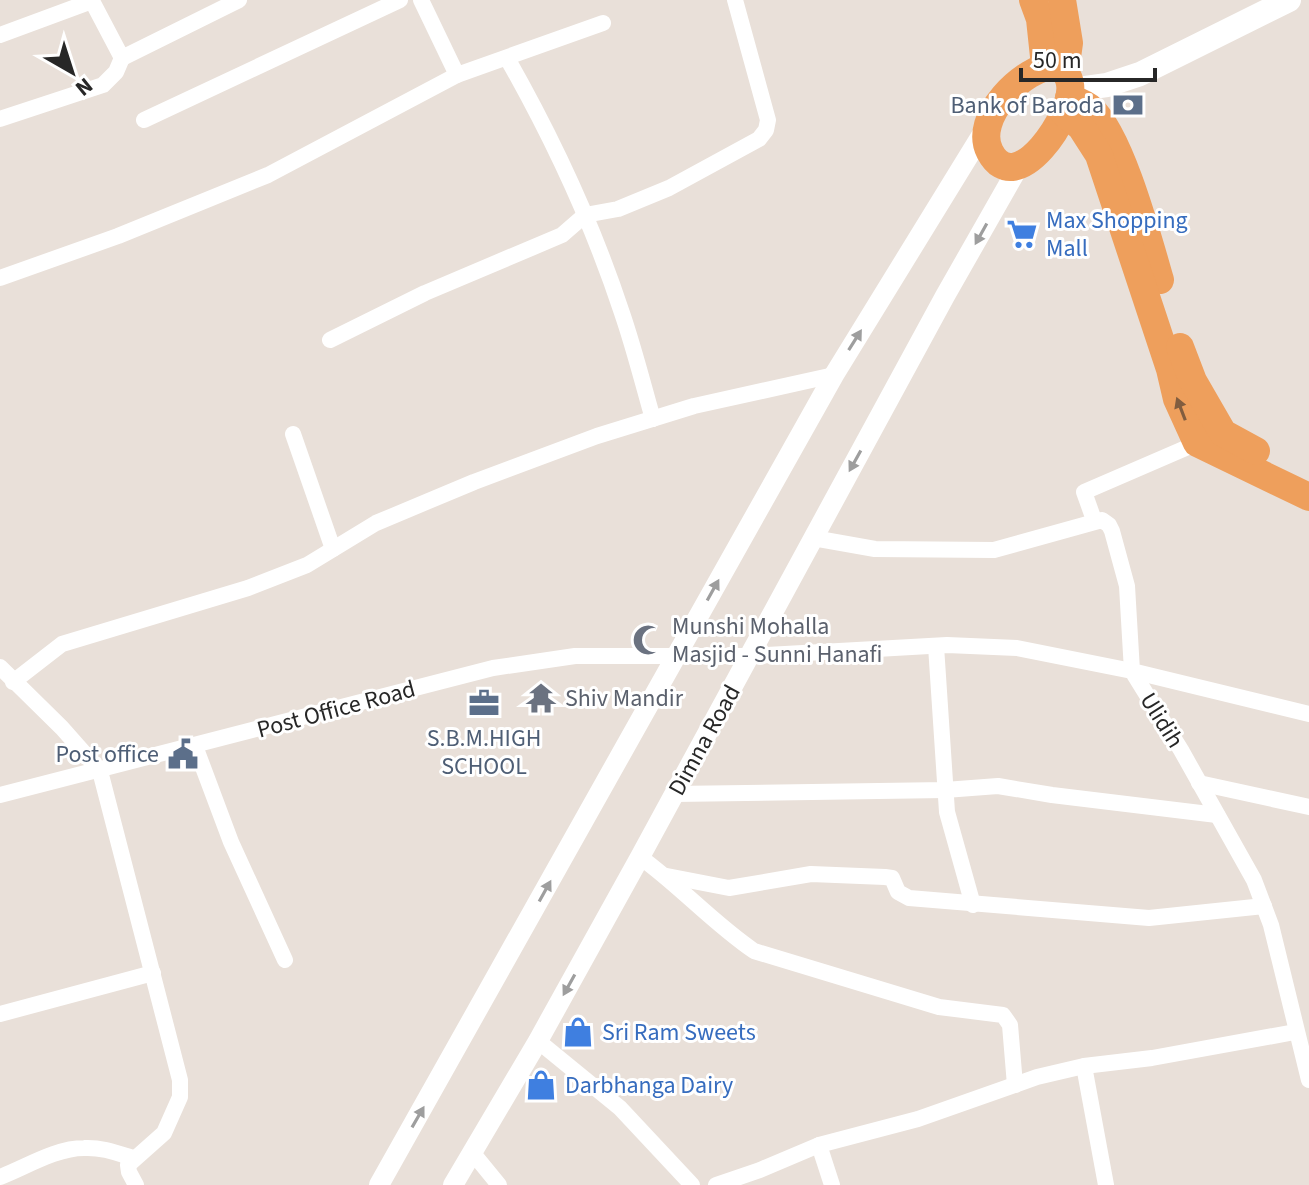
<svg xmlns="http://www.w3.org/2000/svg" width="1309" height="1185" viewBox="0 0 1309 1185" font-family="'Source Sans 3',sans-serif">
	<rect width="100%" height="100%" fill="#e9e0d9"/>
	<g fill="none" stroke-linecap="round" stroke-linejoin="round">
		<g stroke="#fff" stroke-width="16">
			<path d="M421 0 457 75"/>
			<path d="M0 35 92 1 122 58 239 0"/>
			<path d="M507 58C553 139 593 225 622 313 634 348 643 384 653 419"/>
			<path d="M0 119 103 85 116 72 122 58"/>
			<path d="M144 120 400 0"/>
			<path d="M0 278 118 236 268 175 457 75 603 23"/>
			<path d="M330 340 425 293 562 235 585 215 618 209 669 188 759 139 766 130 768 120 735 0"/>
			<path d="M293 434 333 549"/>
			<path d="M1094 520 1084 492 1202 441"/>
			<path d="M813 538 875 549 994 550 1102 520 1109 525 1112 531 1127 586 1132 671 1309 714"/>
			<path d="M936 646 947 812 973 905"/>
			<path d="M0 667 62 728 100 771 180 1080V1097L164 1133 128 1165 129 1172 136 1185"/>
			<path d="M13 682 62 644 248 588 307 565 376 523 474 482 597 436 694 406 834 375"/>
			<path d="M195 746 231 842 285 960"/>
			<path d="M1199 783 1309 807"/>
			<path d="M674 794 945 790 998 786 1052 795 1217 815"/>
			<path d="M0 795 493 668 575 656H751L947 645 1017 648 1132 671 1181 750 1254 880 1271 925 1309 1080"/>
			<path d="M640 857C680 886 713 923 754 951L939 1007 1003 1015 1010 1025 1015 1085"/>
			<path d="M667 876 729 888 811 874 885 877 892 878 898 892 909 898 1149 918 1264 906"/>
			<path d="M0 1014 153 973"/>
			<path d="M538 1041 620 1108 692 1185"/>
			<path d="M1084 1066 1106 1185"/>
			<path d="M819 1145 832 1185"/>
			<path d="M472 1152 499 1185"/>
			<path d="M0 1177C26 1167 56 1148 84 1148 101 1147 117 1153 133 1158"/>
			<path d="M716 1185 760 1170 819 1145 918 1119 1037 1077 1084 1066 1152 1058 1295 1032"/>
		</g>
		<g stroke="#fff" stroke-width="20">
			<path d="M379 1185 834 375 984 131"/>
			<path d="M453 1185 538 1041 640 857 945 296 1019 166"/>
		</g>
		<path stroke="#fff" stroke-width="24" d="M1071 90 1107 85 1140 74 1289 0"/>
		<g stroke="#ee9f5c" stroke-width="28">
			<path d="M1033 0 1040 19 1045 66"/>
			<path d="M1062 0 1069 43 1065 71"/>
			<path d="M1056 65C1064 70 1069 75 1070 84 1075 114 1016 202 990 152 972 118 1023 67 1056 65Z"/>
			<path d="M1069 98C1077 101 1085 103 1091 109 1121 136 1148 239 1160 280"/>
			<path d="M1064 113 1081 127 1099 155 1170 369 1177 399 1197 443 1309 497"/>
			<path d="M1180 347 1193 381 1223 433 1256 451"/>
		</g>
	</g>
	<defs><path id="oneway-solid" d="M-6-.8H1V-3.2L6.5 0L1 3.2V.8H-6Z" transform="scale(2)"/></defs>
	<g fill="#9e9e9e">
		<use href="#oneway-solid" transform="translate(981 234) rotate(119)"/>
		<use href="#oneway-solid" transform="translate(855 340) rotate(-58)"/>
		<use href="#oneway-solid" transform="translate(855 461) rotate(119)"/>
		<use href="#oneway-solid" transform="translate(713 590) rotate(-61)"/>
		<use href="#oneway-solid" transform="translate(545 891) rotate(-61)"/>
		<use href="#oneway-solid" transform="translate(569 985) rotate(119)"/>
		<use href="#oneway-solid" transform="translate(418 1117) rotate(-60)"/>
	</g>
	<use fill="#815d3f" href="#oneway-solid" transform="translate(1181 409) rotate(-111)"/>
	<defs>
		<g id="bank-bare" transform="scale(2.4)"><path d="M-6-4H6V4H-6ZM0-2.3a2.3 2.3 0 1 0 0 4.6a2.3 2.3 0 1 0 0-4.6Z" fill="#5c6f8a" stroke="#fff" stroke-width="2.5" paint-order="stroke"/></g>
		<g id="supermarket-bare" transform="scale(2.4)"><path d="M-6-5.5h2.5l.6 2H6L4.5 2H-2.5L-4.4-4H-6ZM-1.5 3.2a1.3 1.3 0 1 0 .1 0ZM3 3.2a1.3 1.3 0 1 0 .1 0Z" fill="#3f7fe0" stroke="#fff" stroke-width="2.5" paint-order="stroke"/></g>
		<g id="mosque-bare" transform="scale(2.4)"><path d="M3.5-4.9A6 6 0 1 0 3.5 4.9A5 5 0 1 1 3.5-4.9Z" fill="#6b7280" stroke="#fff" stroke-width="2.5" paint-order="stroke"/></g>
		<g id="temple-bare" transform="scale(2.4)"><path d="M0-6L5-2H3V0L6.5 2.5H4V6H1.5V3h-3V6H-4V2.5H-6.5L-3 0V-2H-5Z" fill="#6b7280" stroke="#fff" stroke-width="2.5" paint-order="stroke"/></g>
		<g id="office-bare" transform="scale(2.4)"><path d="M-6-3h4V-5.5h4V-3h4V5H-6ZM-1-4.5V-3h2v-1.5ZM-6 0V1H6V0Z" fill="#5c6f8a" stroke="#fff" stroke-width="2.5" paint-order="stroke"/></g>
		<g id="civic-bare" transform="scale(2.4)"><path d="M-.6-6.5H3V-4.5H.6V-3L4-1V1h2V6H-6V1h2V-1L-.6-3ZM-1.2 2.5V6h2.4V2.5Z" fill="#5c6f8a" stroke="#fff" stroke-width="2.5" paint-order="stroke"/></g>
		<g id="shop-bare" transform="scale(2.4)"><path d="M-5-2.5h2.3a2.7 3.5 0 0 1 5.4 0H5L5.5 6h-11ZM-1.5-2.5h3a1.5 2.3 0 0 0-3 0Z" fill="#3f7fe0" stroke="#fff" stroke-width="2.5" paint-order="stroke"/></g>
	</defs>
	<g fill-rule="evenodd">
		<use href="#bank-bare" x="1128" y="105"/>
		<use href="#supermarket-bare" x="1022" y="234"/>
		<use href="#mosque-bare" x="648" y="640"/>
		<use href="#temple-bare" x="541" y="698"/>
		<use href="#office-bare" x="484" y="703"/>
		<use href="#civic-bare" x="183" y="754"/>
		<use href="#shop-bare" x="578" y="1032"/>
		<use href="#shop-bare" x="541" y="1085"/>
	</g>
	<g text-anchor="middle" stroke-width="6" stroke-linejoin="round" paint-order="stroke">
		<g font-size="24" fill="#4e5e75" stroke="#fff" text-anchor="end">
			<text x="1104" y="113">Bank of Baroda</text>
			<text x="484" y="746" text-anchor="middle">S.B.M.HIGH<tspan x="484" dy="28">SCHOOL</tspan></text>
			<text x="159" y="762">Post office</text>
		</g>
		<g font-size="24" fill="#366cbe" stroke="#fff" text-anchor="start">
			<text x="1046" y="228">Max Shopping<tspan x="1046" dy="28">Mall</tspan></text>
			<text x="602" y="1040">Sri Ram Sweets</text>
			<text x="565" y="1093">Darbhanga Dairy</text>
		</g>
		<g font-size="24" fill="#5b616d" stroke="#fff" text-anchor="start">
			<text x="672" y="634">Munshi Mohalla<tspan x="672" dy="28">Masjid - Sunni Hanafi</tspan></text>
			<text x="565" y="706">Shiv Mandir</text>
		</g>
		<g font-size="24" fill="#272727" stroke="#fff">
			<text transform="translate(336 709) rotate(-15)" y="8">Post Office Road</text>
			<text transform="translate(1162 720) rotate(58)" y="8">Ulidih</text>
			<text transform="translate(704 740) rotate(-61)" y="8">Dimna Road</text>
		</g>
	</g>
	<g transform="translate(72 72) rotate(141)" stroke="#ffffff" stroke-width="6" paint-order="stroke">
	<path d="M0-6L14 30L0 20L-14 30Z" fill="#272727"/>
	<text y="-12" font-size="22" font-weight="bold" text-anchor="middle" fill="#272727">N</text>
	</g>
	<path d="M1021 68v12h134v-12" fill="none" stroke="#272727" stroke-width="4"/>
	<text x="1033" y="68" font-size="24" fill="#272727" stroke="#ffffff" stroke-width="6" paint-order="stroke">50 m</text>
</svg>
